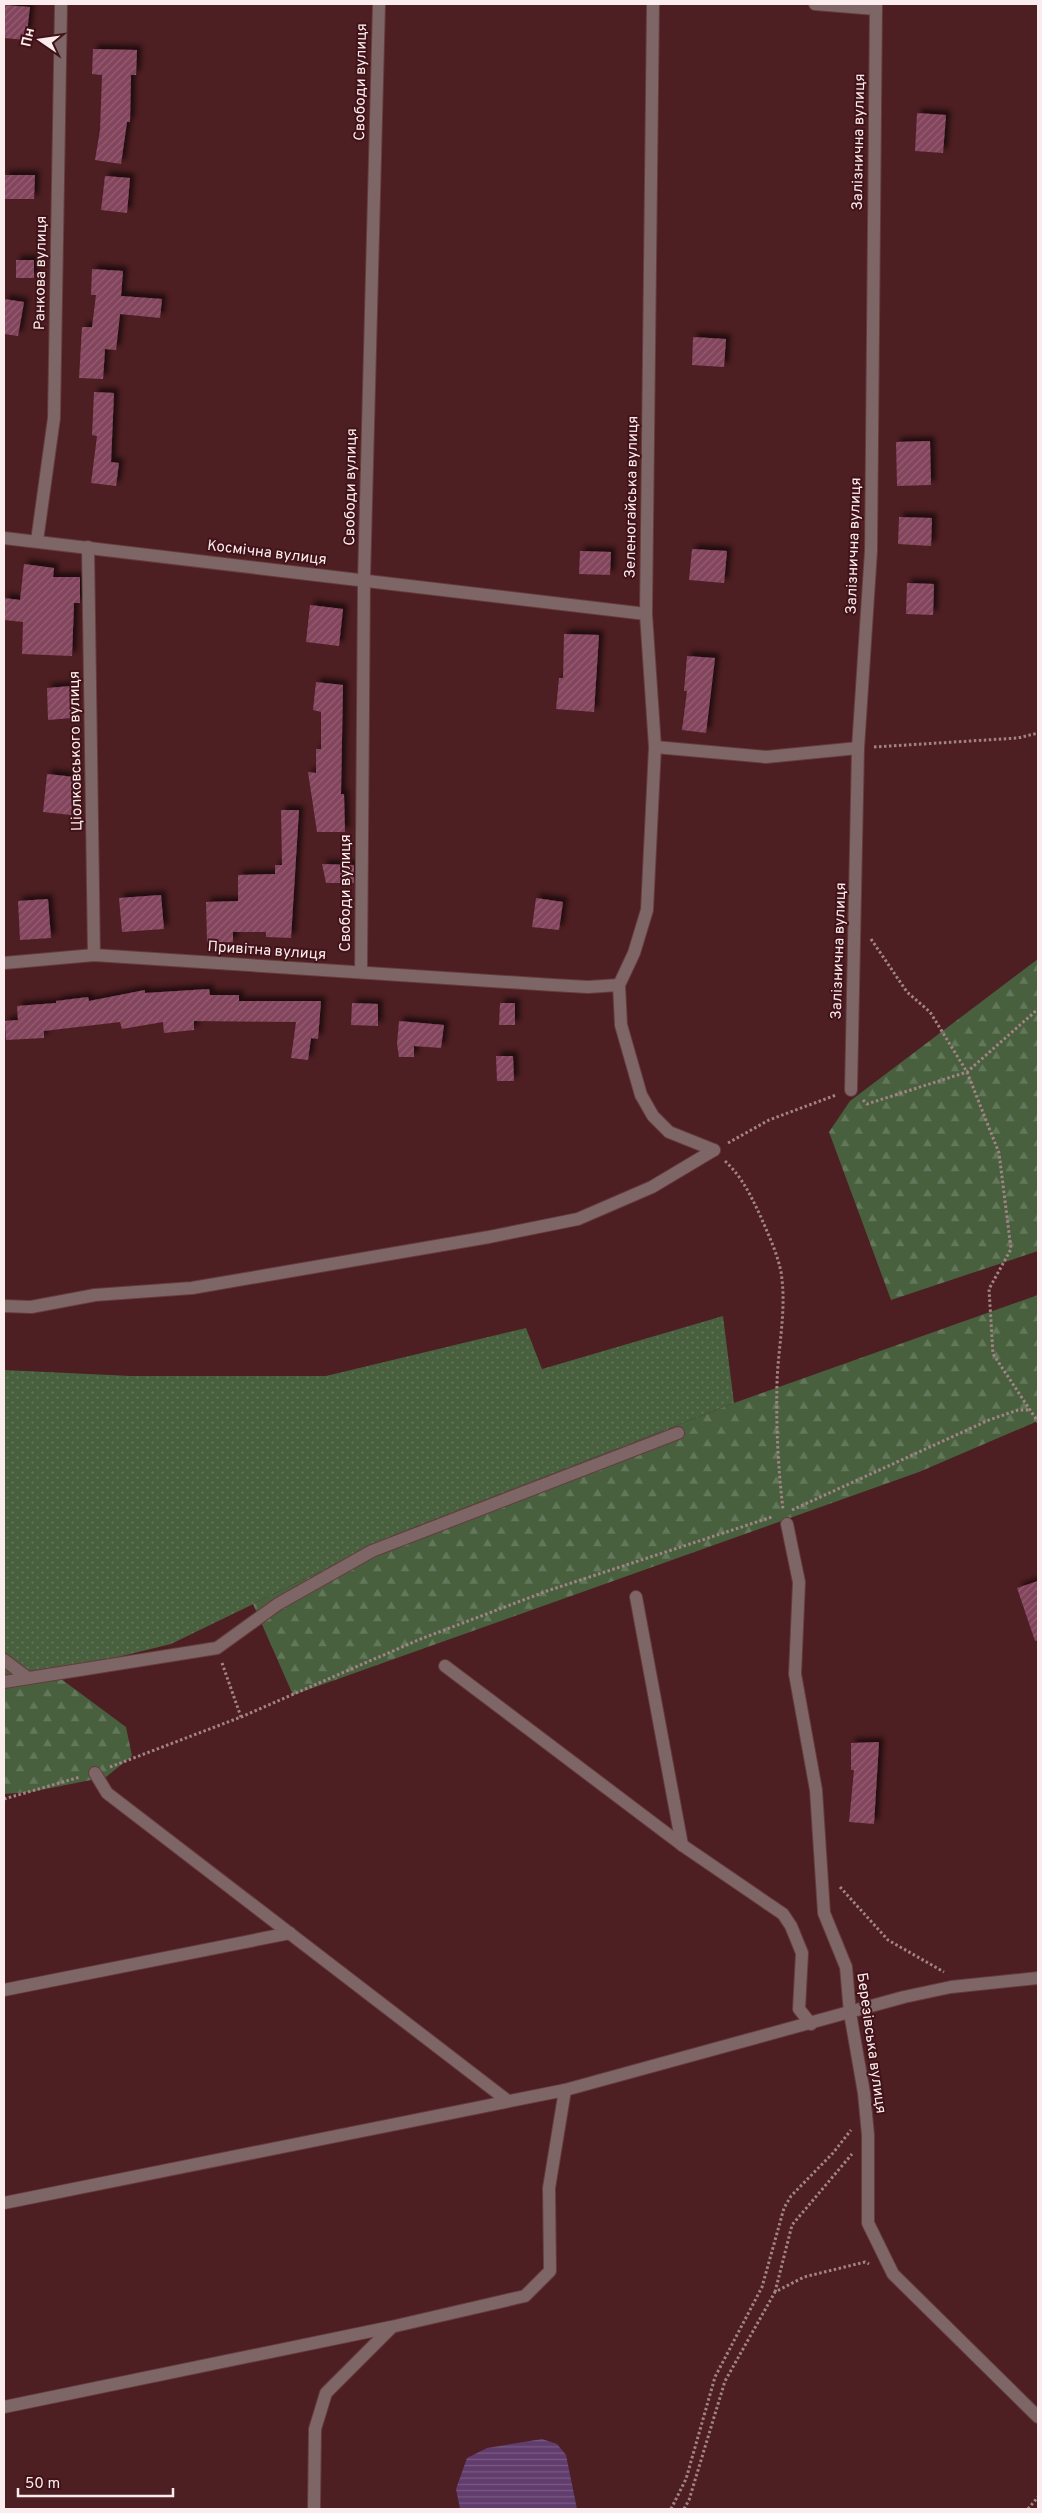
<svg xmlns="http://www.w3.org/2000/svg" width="1042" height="2513" viewBox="0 0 1042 2513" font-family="Overpass,sans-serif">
	<defs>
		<pattern id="forest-firs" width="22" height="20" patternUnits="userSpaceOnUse" patternTransform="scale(1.25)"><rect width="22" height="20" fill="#48603e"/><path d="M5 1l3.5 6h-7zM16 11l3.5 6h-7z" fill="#63775a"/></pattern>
		<pattern id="garden-dots" width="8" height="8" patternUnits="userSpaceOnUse" patternTransform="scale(1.25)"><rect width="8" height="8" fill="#48603e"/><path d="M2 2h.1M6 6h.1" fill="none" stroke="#63775a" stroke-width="1.8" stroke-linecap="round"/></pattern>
		<pattern id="water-rules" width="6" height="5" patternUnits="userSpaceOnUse" patternTransform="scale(1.25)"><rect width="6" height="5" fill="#613d6e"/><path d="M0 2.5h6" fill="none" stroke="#795983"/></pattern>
		<pattern id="building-hatch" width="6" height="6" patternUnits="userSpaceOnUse" patternTransform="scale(1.25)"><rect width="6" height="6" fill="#82445c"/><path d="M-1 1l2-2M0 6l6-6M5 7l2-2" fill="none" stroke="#955f74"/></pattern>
		<filter id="shadow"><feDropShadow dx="4.5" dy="-4.5" stdDeviation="2.5" flood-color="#0009"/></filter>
	</defs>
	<rect width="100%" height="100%" fill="#4d1e22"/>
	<g fill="url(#forest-firs)">
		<path d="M1038 959V1251L891 1300 829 1132 850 1101Z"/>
		<path d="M1038 1295V1421L919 1472 293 1695 253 1604 397 1534 734 1403Z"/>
		<path d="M53 1673 126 1727 132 1756 106 1777 31 1792 4 1794V1685Z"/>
	</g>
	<path fill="url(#garden-dots)" d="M723 1316 734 1403 397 1534 171 1644 4 1685V1370L131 1376H326L526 1328 542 1369Z"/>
	<path fill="url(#water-rules)" d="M542 2439 557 2444 566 2455 577 2509H460L456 2489 467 2458 487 2448Z"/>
	<g fill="url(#building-hatch)" filter="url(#shadow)">
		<path d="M4 5 30 7 26 40 4 38Z"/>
		<path d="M93 49 137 50 136 75H131L130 122H127L121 164 95 160 100 130 102 75 92 74Z"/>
		<path d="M917 113 946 115 943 153 915 151Z"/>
		<path d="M4 175H35L34 199H4Z"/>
		<path d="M105 176 130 178 127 213 101 210Z"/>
		<rect x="16" y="260" width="18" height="18"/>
		<path d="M92 269 123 271 121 296 162 299 160 318 120 314 116 350 105 349 103 379 79 378 82 327H92L96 295H91Z"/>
		<path d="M4 299 24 302 18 336 4 334Z"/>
		<path d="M693 337 726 339 724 367 692 365Z"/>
		<path d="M94 392 114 393 111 462 119 463 116 486 91 483 97 436 92 435Z"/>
		<path d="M930 441 931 485 897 486 896 442Z"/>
		<path d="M899 517 932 518 931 546 898 544Z"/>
		<path d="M692 549 727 551 724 583 689 580Z"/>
		<path d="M580 551 611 552 610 575 579 574Z"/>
		<path d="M24 564 54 568 53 577H80V603H74L72 656 22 654 23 622 4 620V598L20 600Z"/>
		<path d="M907 583 934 584 933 615 906 614Z"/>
		<path d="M310 605 343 609 339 646 306 642Z"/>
		<path d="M564 634 599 635 594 712 556 709 559 678H563Z"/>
		<path d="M687 656 715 658 706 733 682 730 687 691H684Z"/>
		<path d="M316 682 343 685 341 794H344L345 832H317L308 772 316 773V749H321V712L313 710Z"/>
		<path d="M71 686 72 718 48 720 47 688Z"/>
		<path d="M47 774 75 777 71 815 43 812Z"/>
		<path d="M281 810H299L291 938 266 937V932H233V942L207 943 206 902 238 901V875L275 874V865H282Z"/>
		<path d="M322 864 354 865V883H326Z"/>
		<path d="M161 895 164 929 122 932 119 898Z"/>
		<path d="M536 898 563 902 559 930 532 927Z"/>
		<path d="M48 899 51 938 20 940 18 901Z"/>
		<path d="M209 989 210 995H239V1001H321L318 1039 311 1038 308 1060 291 1058 296 1022 194 1021V1030L164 1033 163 1022 122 1029 120 1022 44 1031V1038L6 1040 5 1021 18 1020 17 1006 56 1003V1001L88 997 89 1001 145 990V993Z"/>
		<path d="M352 1003 378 1004V1026L351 1025Z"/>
		<path d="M500 1003H515V1025H499Z"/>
		<path d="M399 1021 444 1025 441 1048 414 1046V1057H399L397 1044Z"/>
		<path d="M496 1056H513L514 1081H497Z"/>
		<path d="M1038 1581V1640L1035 1641 1017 1588Z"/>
		<path d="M879 1742 874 1824 849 1822 854 1770H851V1743Z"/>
	</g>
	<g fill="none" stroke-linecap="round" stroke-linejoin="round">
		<g stroke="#653b3e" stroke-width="14">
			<g id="street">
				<path d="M653 4 646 614 655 747 647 910 634 953 619 985 621 1025 641 1095 653 1116 669 1132 714 1150"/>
				<path d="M815 4 876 9"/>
				<path d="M4 538 646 614"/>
				<path d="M37 541 54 418 61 4"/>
				<path d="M88 547 94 955"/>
				<path d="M655 747 766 757 858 748"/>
				<path d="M4 963 94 955 553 985 588 987 619 985"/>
				<path d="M361 972 364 580 379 4"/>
				<path d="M851 1090 858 748 871 551 876 4"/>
				<path d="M4 1306 31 1307 95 1295 192 1288 489 1237 578 1219 652 1187 714 1150"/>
				<path d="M787 1524 799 1582 795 1674 816 1790 824 1913 846 1967 850 2013 864 2093 868 2135V2223L893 2274 1038 2417"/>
				<path d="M636 1597 682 1845"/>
				<path d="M4 1660 28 1678"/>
				<path d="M445 1666 682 1845 783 1914 791 1926 802 1953 799 2009 811 2024"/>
				<path d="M4 1682 217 1648 278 1604 372 1551 678 1433"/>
				<path d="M95 1773 107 1793 508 2101"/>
				<path d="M4 1990 290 1933"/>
				<path d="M4 2203 565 2090 904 1997 951 1987 1038 1978"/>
				<path d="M4 2407 391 2327 525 2296 550 2271 549 2188 565 2090"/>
				<path d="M314 2509 315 2429 326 2393 391 2328"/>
			</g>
		</g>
		<g stroke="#a28486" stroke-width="3" stroke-dasharray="2.5 2.5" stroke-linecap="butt">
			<path d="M874 747 1018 738 1038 733"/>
			<path d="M871 939 907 992 930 1012 967 1072 999 1153 1011 1249 989 1289 993 1354 1038 1422"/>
			<path d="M863 1100 867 1104 967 1072 1038 1009"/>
			<path d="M728 1143 769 1120 836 1095"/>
			<path d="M725 1161C742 1177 750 1194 760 1215 768 1234 777 1252 781 1272 787 1309 778 1347 777 1383 776 1425 778 1468 783 1509"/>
			<path d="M792 1510 989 1420 1018 1410H1030"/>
			<path d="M222 1663 241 1717"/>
			<path d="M110 1767 241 1717 418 1640 547 1591 772 1517"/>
			<path d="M4 1799 80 1777"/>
			<path d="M840 1887 888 1940 944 1972"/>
			<path d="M775 2292 792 2225 852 2154"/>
			<path d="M671 2509 686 2479 715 2377 762 2287 784 2208 791 2196 833 2153 851 2130"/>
			<path d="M684 2509 689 2500 725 2381 775 2292 804 2277 865 2262 869 2264"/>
			<path d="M1028 2509 1038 2497"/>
		</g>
		<use href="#street" stroke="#7e6566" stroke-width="12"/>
	</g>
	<g text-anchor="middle" stroke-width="4" stroke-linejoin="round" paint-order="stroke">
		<g font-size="15" fill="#fbeded" stroke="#411319">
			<text transform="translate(360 82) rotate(-89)" y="5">Свободи вулиця</text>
			<text transform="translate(858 142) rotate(-89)" y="5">Залізнична вулиця</text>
			<text transform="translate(40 273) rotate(-89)" y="5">Ранкова вулиця</text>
			<text transform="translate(350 487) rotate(-89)" y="5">Свободи вулиця</text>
			<text transform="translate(631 497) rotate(-89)" y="5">Зеленогайська вулиця</text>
			<text transform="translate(853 546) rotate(-88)" y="5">Залізнична вулиця</text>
			<text transform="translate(267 552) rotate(7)" y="5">Космічна вулиця</text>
			<text transform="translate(75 751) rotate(-91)" y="5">Ціолковського вулиця</text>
			<text transform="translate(345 893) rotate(-90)" y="5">Свободи вулиця</text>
			<text transform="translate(267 950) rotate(4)" y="5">Привітна вулиця</text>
			<text transform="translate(838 951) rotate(-88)" y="5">Залізнична вулиця</text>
			<text transform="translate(872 2043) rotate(82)" y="5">Березівська вулиця</text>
		</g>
	</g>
	<rect width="1042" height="2513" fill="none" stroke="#fbeded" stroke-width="10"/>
	<g transform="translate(40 40) rotate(283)" stroke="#411319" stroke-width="4" paint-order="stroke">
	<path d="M0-4L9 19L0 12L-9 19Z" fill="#fbeded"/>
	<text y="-8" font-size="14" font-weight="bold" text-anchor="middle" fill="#fbeded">Пн</text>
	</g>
	<path d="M18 2488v8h155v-8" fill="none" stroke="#fbeded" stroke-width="2.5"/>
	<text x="25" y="2488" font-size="15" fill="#fbeded" stroke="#411319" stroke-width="4" paint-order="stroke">50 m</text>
</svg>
